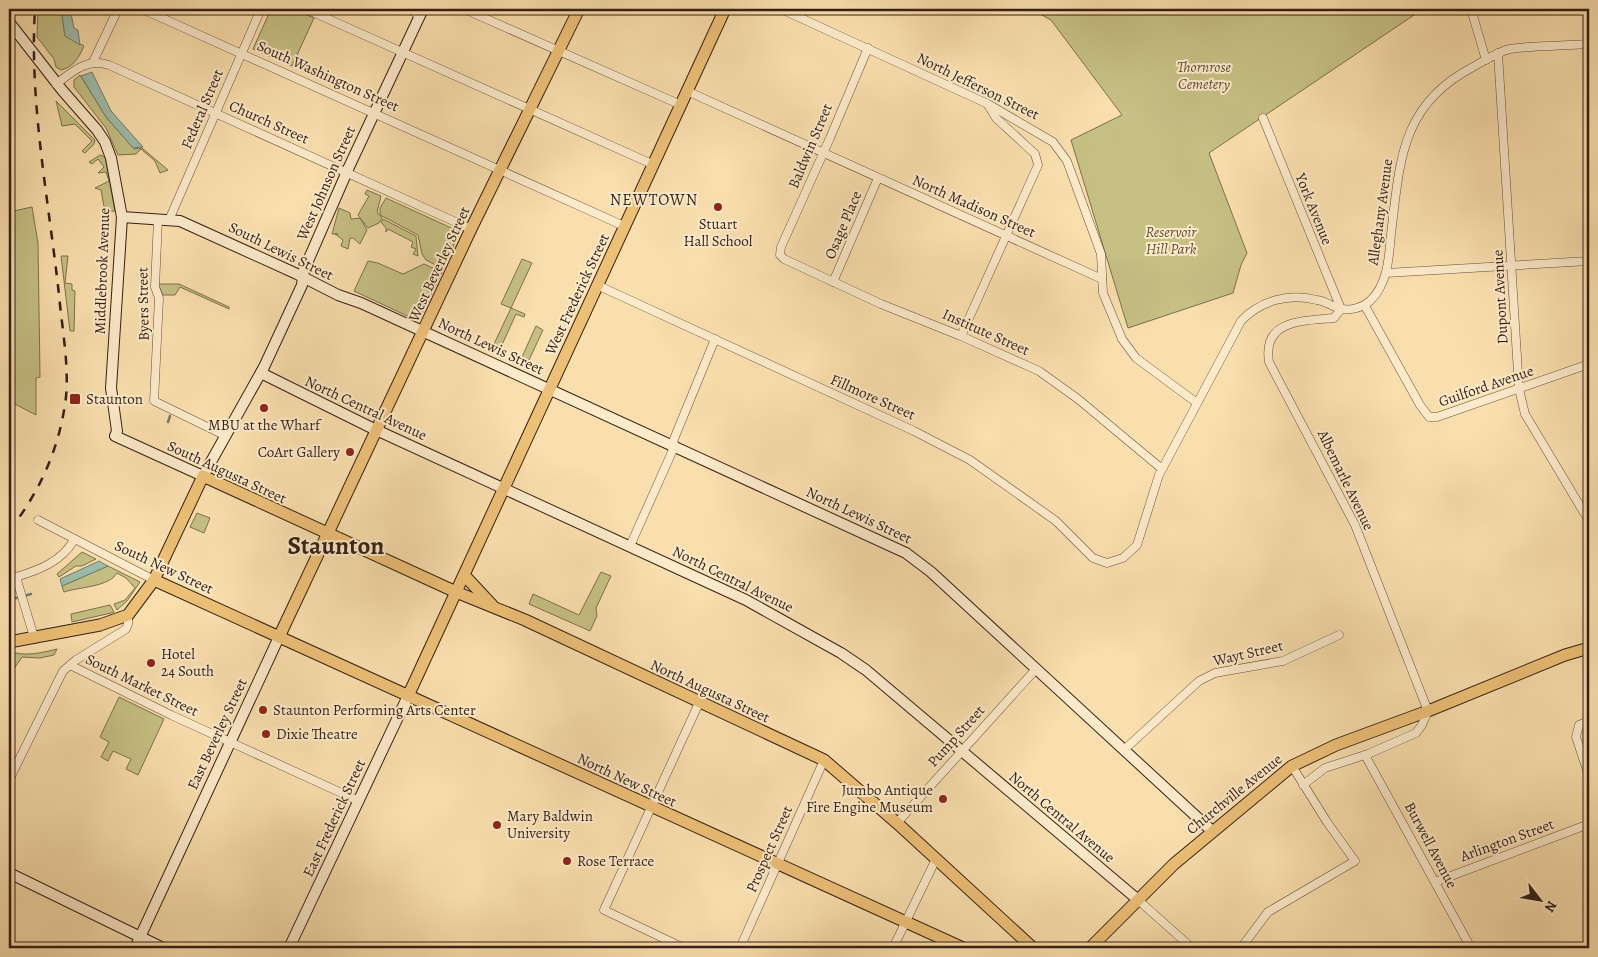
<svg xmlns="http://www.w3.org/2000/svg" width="1598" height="957" viewBox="0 0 1598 957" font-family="Alegreya,serif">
	<rect width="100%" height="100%" fill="#fadfae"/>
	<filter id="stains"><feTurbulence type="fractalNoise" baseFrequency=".004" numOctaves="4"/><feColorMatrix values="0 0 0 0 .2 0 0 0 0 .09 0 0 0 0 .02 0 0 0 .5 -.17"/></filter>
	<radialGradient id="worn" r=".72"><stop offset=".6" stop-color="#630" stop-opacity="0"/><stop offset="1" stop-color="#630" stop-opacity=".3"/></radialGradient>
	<g fill="#c6c085" stroke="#7d704c">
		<path d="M38 9H61L65 36 84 46C79 57 74 67 61 70L56 67 54 59 37 37Z"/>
		<path d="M271 9H292L314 18 292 66 253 49Z"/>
		<path d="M1031 9H1423L1209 153 1247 253 1241 265 1233 293 1128 328 1071 140 1122 115 1051 20Z"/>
		<path d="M80 75 106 117 134 149 142 148 168 170 160 173 155 161 141 149 136 154 118 155 106 128 74 87V80Z"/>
		<path d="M56 101 95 140 94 144 85 153 82 151 92 141 75 124 62 126Z"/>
		<path d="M100 155 105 157 115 211 105 212 101 190 95 188 109 181 106 172 98 173 104 167 98 159 92 164 89 162Z"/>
		<path d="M367 190 381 196 377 212 382 218 379 223 368 228 358 215 369 196 365 194Z"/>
		<path d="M386 198 460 232 443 269 426 260 422 254 418 235 380 215V208Z"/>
		<path d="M32 207 38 243 40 377 36 378V415L9 401V212Z"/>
		<path d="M339 208 350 213 351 219 360 218 367 230 360 244 353 238H350L348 249 341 246 343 240 335 234H338H332Z"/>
		<path d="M383 219 416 236 418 256 413 254 416 249 411 247 413 242 388 229 386 232V228L381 222Z"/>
		<path d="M61 256H68L65 283 72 284V290L75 291 74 331H70Z"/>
		<path d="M522 259 532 263 511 308 525 314 524 317 516 314 501 347 493 346 511 308 501 304Z"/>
		<path d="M368 261 378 263 403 274 424 264 442 272 418 321 354 291Z"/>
		<path d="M158 284H179L229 307V309L180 287 175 295H163Z"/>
		<path d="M536 326 543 330 529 360 522 357Z"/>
		<path d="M197 513 210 518 204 533 190 527Z"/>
		<path d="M82 552 96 559 82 566H76L59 577 57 574Z"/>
		<path d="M108 566 140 582 127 601 117 610 114 604 125 600 135 588 126 578 117 573C109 587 79 587 64 592L62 586Z"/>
		<path d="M601 572 611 576 596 608 597 616 590 631 529 604 533 594 579 615Z"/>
		<path d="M110 605 114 612 111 613 72 622 71 614Z"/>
		<path d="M57 649 54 655 40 658 22 657 9 676V651C24 657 41 653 57 649Z"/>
		<path d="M119 697 164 719 138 775 126 769 131 759 113 751 108 761 101 757 109 742 100 737Z"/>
	</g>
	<g fill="#9ebdac" stroke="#747e6f">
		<path d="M61 9H70L74 28 78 30 80 45 65 36Z"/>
		<path d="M92 72 111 111 143 147 133 148 106 117 81 76Z"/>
		<path d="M99 561 108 566 62 586 60 579Z"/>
	</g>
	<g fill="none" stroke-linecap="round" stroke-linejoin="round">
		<g stroke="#747e6f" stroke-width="2.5">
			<path d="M168 422 170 416"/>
			<path d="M9 600 31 594"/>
		</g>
		<g stroke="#664f3a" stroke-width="9">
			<g id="street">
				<path d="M142 9 624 226"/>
				<path d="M306 9 652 164"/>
				<path d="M407 9 420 15"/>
				<path d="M464 9 681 105"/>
				<path d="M781 9 988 104 1053 142 1067 161 1101 254 1103 293 1122 339 1136 358 1197 403"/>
				<path d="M1471 9 1486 60"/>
				<path d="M868 48 830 138 781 247 780 255 784 259 881 304 961 336 1039 371 1078 399 1162 469"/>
				<path d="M1498 53 1519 389 1525 414 1589 521"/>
				<path d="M93 62 118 9"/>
				<path d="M56 84C73 71 87 58 109 65L471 229"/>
				<path d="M687 91 1102 279"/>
				<path d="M1263 118 1341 309 1334 318C1304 321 1262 319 1269 362L1355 525 1428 711 1422 725 1416 733 1368 754 1325 768 1303 785"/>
				<path d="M158 219 155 287 159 298 154 401 224 435"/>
				<path d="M169 220 261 9"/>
				<path d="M1386 273 1589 261"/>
				<path d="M833 282 878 178"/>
				<path d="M597 285 914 431 970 460 1056 521 1093 558 1107 563 1123 558 1137 545 1159 475 1241 321C1261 300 1289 293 1317 300 1326 301 1334 308 1342 309 1351 311 1363 307 1370 301 1388 284 1389 257 1391 234 1400 162 1400 105 1473 67 1484 61 1497 52 1510 49 1536 45 1563 46 1589 44"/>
				<path d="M1365 306 1420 405 1429 417H1437L1589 364"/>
				<path d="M961 336 1038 165 1035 154 996 118 988 105"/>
				<path d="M38 520 154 580"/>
				<path d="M630 546 672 452 674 439 715 339"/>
				<path d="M34 637 16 577C39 570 61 562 74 540"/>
				<path d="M70 665 171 715 359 801"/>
				<path d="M1589 721 1579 725 1576 737 1589 776"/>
				<path d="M1125 749 1199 681 1215 673 1283 661 1339 635"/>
				<path d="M1365 755 1471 948"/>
				<path d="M9 780 63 671 76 660 126 629 128 624V615"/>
				<path d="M897 823 1036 669"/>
				<path d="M1435 882 1589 824"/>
				<path d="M1137 899 1192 948"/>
				<path d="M684 948 604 910 699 703"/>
				<path d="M740 948 824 760"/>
				<path d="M893 948 936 859"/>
				<path d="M1241 948 1268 912 1355 861 1327 822 1292 766"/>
			</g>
		</g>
		<g stroke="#341f14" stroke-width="12">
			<g id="secondary">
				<path d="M9 22 62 90 97 130 105 142 111 158 122 217 111 388 117 431 115 436 203 476 264 367 302 285 304 270 349 167 423 9"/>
				<path d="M122 217 180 221 297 274 338 295 361 303 906 553 931 572 1212 831"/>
				<path d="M261 373 372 428 746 600 841 653 866 670 1137 899"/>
				<path d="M9 873 163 948"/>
				<path d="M135 948 279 637"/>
				<path d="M289 948 408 696"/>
			</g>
		</g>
		<g stroke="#341f14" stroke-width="13">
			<g id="primary">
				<path d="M464 575 492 605"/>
				<path d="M154 580 963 948"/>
				<path d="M279 637 471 229 579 9"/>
				<path d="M9 642 100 625 128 615 154 580 203 476 456 592 525 620 824 760 897 823 1033 948"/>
				<path d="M408 696 725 9"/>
				<path d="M1090 948 1174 864 1292 766 1336 745 1428 711 1565 655 1589 648"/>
			</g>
		</g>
		<use href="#street" stroke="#fceaca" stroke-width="8"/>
		<use href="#secondary" stroke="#fceaca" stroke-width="10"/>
		<use href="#primary" stroke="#edc077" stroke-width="11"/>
		<path stroke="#341f14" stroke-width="2.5" stroke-dasharray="9 9" stroke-linecap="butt" d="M9 531C40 492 60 447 66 397 69 364 62 328 59 295 49 202 29 103 35 9"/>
	</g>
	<g fill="#8f2418" stroke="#fceaca" stroke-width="2">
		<circle cx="718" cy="207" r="5"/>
		<rect x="69" y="393" width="12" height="12" rx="2.5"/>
		<circle cx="264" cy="408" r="5"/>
		<circle cx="350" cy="452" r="5"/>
		<circle cx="151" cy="663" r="5"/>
		<circle cx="263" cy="710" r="5"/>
		<circle cx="266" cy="734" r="5"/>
		<circle cx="943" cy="799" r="5"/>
		<circle cx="497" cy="825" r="5"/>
		<circle cx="567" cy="861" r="5"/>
	</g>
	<g text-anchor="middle" stroke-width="4" stroke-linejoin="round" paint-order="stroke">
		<g font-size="15" font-style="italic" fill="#604f36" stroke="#fceaca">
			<text x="1204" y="72">Thornrose<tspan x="1204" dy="17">Cemetery</tspan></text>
			<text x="1171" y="237">Reservoir<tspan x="1171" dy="17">Hill Park</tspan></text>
		</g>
		<g font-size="15" fill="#341f14" stroke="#fceaca">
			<text transform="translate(328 76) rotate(24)" y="5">South Washington Street</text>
			<text transform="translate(978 86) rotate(26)" y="5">North Jefferson Street</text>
			<text transform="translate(202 109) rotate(-67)" y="5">Federal Street</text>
			<text transform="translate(269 122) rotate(24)" y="5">Church Street</text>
			<text transform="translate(810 146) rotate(-67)" y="5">Baldwin Street</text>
			<text transform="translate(326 183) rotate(-66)" y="5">West Johnson Street</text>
			<text transform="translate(974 206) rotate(24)" y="5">North Madison Street</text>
			<text transform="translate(1314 209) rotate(68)" y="5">York Avenue</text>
			<text transform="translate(1380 212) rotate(-82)" y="5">Alleghany Avenue</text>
			<text transform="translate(843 225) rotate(-67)" y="5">Osage Place</text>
			<text transform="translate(281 251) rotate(26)" y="5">South Lewis Street</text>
			<text transform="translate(439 264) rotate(-65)" y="5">West Beverley Street</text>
			<text transform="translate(102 271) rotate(-88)" y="5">Middlebrook Avenue</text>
			<text transform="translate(577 294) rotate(-65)" y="5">West Frederick Street</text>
			<text transform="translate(1500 297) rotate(-93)" y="5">Dupont Avenue</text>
			<text transform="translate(143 304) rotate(-91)" y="5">Byers Street</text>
			<text transform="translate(986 332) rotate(24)" y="5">Institute Street</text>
			<text transform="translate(491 346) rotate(25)" y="5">North Lewis Street</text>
			<text transform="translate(1486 386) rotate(-19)" y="5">Guilford Avenue</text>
			<text transform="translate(873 397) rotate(24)" y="5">Fillmore Street</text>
			<text transform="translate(366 408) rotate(25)" y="5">North Central Avenue</text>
			<text transform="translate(227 472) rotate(25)" y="5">South Augusta Street</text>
			<text transform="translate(1346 480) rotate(64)" y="5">Albemarle Avenue</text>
			<text transform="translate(859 515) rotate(25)" y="5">North Lewis Street</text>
			<text transform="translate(164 567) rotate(25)" y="5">South New Street</text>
			<text transform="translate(733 579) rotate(26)" y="5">North Central Avenue</text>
			<text transform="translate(1248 653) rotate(-13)" y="5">Wayt Street</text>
			<text transform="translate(142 685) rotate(26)" y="5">South Market Street</text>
			<text transform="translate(710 691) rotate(25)" y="5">North Augusta Street</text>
			<text transform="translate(217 734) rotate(-65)" y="5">East Beverley Street</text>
			<text transform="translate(956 736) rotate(-48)" y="5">Pump Street</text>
			<text transform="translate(627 780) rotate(25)" y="5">North New Street</text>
			<text transform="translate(1234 794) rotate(-39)" y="5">Churchville Avenue</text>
			<text transform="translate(1062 817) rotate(40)" y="5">North Central Avenue</text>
			<text transform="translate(334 818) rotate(-65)" y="5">East Frederick Street</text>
			<text transform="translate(1507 840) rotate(-20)" y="5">Arlington Street</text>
			<text transform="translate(1431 845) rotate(62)" y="5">Burwell Avenue</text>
			<text transform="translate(769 849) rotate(-66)" y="5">Prospect Street</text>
		</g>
		<g font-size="15" fill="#341f14" stroke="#fceaca" text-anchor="start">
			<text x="718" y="229" text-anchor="middle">Stuart<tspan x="718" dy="17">Hall School</tspan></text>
			<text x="86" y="404">Staunton</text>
			<text x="264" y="430" text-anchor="middle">MBU at the Wharf</text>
			<text x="340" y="457" text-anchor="end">CoArt Gallery</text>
			<text x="161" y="659">Hotel<tspan x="161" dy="17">24 South</tspan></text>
			<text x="273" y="715">Staunton Performing Arts Center</text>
			<text x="276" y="739">Dixie Theatre</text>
			<text x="933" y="795" text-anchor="end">Jumbo Antique<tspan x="933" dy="17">Fire Engine Museum</tspan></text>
			<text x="507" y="821">Mary Baldwin<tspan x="507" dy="17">University</tspan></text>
			<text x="577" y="866">Rose Terrace</text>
		</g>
		<g font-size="16" letter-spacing="1" fill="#341f14" stroke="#fceaca">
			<text x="654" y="205">NEWTOWN</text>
		</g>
		<g font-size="25" font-weight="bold" fill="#341f14" stroke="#fceaca">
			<text x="336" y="554">Staunton</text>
		</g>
	</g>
	<rect width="1598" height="957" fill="none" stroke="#fadfae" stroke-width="30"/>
	<rect x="10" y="10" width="1578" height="937" fill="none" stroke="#341f14" stroke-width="2.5"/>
	<rect x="15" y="15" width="1568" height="927" fill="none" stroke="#341f14"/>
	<g transform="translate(1540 900) rotate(121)" stroke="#fceaca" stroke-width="4" paint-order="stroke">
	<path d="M0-4L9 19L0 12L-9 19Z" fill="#341f14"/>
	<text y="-8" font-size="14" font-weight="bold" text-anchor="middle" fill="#341f14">N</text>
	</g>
	<rect width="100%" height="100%" filter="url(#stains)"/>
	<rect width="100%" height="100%" fill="url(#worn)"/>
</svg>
